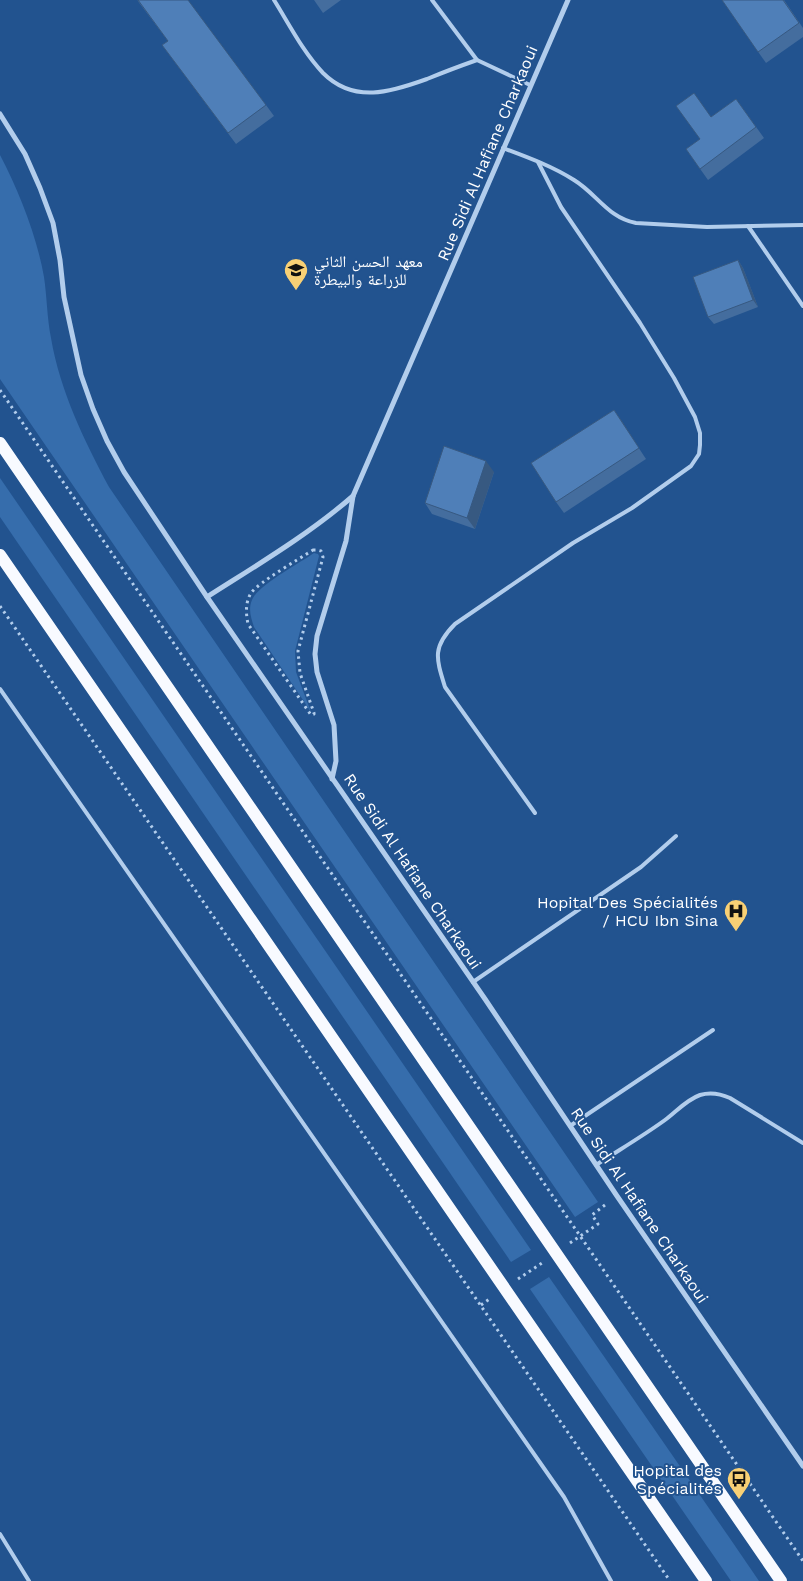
<svg xmlns="http://www.w3.org/2000/svg" width="803" height="1581" viewBox="0 0 803 1581" font-family="'Work Sans','Noto Naskh Arabic',sans-serif">
	<rect width="100%" height="100%" fill="#22538f"/>
	<g fill="#366dac">
		<path d="M0 155C19 191 37 237 44 277 47 297 47 318 51 338 60 391 84 440 109 487L598 1202 575 1217 0 379Z"/>
		<path d="M0 478 531 1250 511 1262 0 517Z"/>
		<path d="M314 553 318 554 319 556 295 651 296 672 311 712 254 627C251 618 248 609 252 600 258 585 300 563 314 553Z"/>
		<path d="M549 1277 731 1540 759 1581H731L530 1289Z"/>
	</g>
	<g fill="none" stroke-linecap="round" stroke-linejoin="round">
		<g stroke="#b2cdec" stroke-width="3" stroke-dasharray="2.5 4" stroke-linecap="butt">
			<path d="M0 390 803 1561"/>
			<path d="M313 550H317L321 551 323 557 298 651 300 673 314 713V714L311 715 248 624C246 614 245 603 251 593 259 582 299 559 313 550Z"/>
			<path d="M0 606 670 1581"/>
			<path d="M570 1243 598 1224 592 1215 605 1205"/>
			<path d="M518 1279 542 1263"/>
			<path d="M481 1305 491 1298"/>
		</g>
		<g stroke="#b2cdec" stroke-width="4">
			<path d="M274 0C289 24 303 52 323 73 354 104 391 92 427 79 444 72 460 66 477 60"/>
			<path d="M432 0 477 60 530 85"/>
			<path d="M503 148C527 157 552 166 574 180 597 194 608 218 636 223L707 227 803 225"/>
			<path d="M748 226 803 306"/>
			<path d="M0 689 564 1497 611 1581"/>
			<path d="M535 813 445 687C436 658 432 647 455 624L573 543 632 508 677 476 691 466 699 454 700 445V433L695 417 674 378 640 323 561 207 538 162"/>
			<path d="M473 982 641 867 676 836"/>
			<path d="M570 1126 713 1030"/>
			<path d="M596 1165C619 1150 643 1136 665 1120 676 1112 686 1100 700 1095 710 1092 721 1094 730 1098L803 1143"/>
			<path d="M0 1534 29 1581"/>
		</g>
		<g stroke="#b2cdec" stroke-width="5">
			<path d="M0 114 25 154 40 188 53 223 60 260 64 297 81 375 93 409 107 441 124 472 207 597 485 999 617 1196 803 1466"/>
			<path d="M207 597C257 565 308 535 353 496"/>
			<path d="M332 779 336 761 334 725 317 672 315 654 317 636 346 541 353 496 568 0"/>
		</g>
		<g stroke="#f8faff" stroke-width="12">
			<path d="M0 443 781 1581"/>
			<path d="M0 555 706 1581"/>
		</g>
	</g>
	<g fill="#446d9e">
		<path d="M137 0 266 105 274 116 236 144 162 45 168 41Z"/>
		<path d="M314 0H341L323 13Z"/>
		<path d="M722 0H784L803 28V37L766 63Z"/>
		<path d="M736 99 764 138 708 180 686 149 700 139 711 117Z"/>
		<path d="M738 260 743 268 758 307 714 324 708 317Z"/>
		<path d="M614 410 646 459 564 513 556 502Z"/>
		<path d="M494 472 475 529 432 514 425 503Z"/>
	</g>
	<g fill="#375981">
		<path d="M738 260 743 268 758 307 753 300Z"/>
		<path d="M614 410 622 421 646 459 639 448Z"/>
		<path d="M486 461 494 472 475 529 467 518Z"/>
	</g>
	<g fill="#4f7fb8" stroke="#375981">
		<path d="M138 0H188L266 105 228 133 162 45 168 41Z"/>
		<path d="M722 0H783L799 23 758 52Z"/>
		<path d="M694 93 711 117 736 99 756 127 700 169 686 149 700 139 676 106Z"/>
		<path d="M738 260 753 300 708 317 693 277Z"/>
		<path d="M614 410 639 448 556 502 531 463Z"/>
		<path d="M444 446 486 461 467 518 425 503Z"/>
	</g>
	<defs>
		<g id="university-pin" transform="scale(1.25)"><path d="M0 17L-7.5 6A9.5 9.5 0 1 1 7.5 6Z" fill="#f8d075" stroke="#22538f"/><path d="M0-5L7-2L0 1L-7-2ZM-4 1L0 2.5L4 1V4Q0 6-4 4Z" fill="#111"/></g>
		<g id="hospital-pin" transform="scale(1.25)"><path d="M0 17L-7.5 6A9.5 9.5 0 1 1 7.5 6Z" fill="#f8d075" stroke="#22538f"/><path d="M-5-5h3v3.5h4V-5h3V5h-3V1.5h-4V5h-3Z" fill="#111"/></g>
		<g id="bus-pin" transform="scale(1.25)"><path d="M0 17L-7.5 6A9.5 9.5 0 1 1 7.5 6Z" fill="#f8d075" stroke="#22538f"/><path d="M-5-6H5V4H4V6H2V4H-2V6H-4V4H-5ZM-3.5-4V0h7V-4ZM-3.5 1.2v1.5H-2V1.2ZM2 1.2v1.5H3.5V1.2Z" fill="#111"/></g>
	</defs>
	<g fill-rule="evenodd">
		<use href="#university-pin" x="296" y="270"/>
		<use href="#hospital-pin" x="736" y="911"/>
		<use href="#bus-pin" x="739" y="1479"/>
	</g>
	<g text-anchor="middle" stroke-width="4" stroke-linejoin="round" paint-order="stroke">
		<g font-size="16" fill="#fff" stroke="#22538f">
			<text transform="translate(487 153) rotate(-67)" y="6">Rue Sidi Al Hafiane Charkaoui</text>
			<text transform="translate(413 871) rotate(56)" y="6">Rue Sidi Al Hafiane Charkaoui</text>
			<text transform="translate(640 1205) rotate(56)" y="6">Rue Sidi Al Hafiane Charkaoui</text>
		</g>
		<g font-size="16" fill="#fff" stroke="#22538f" text-anchor="end">
			<text x="314" y="267" text-anchor="start">معهد الحسن الثاني<tspan x="314" dy="18">للزراعة والبيطرة</tspan></text>
			<text x="718" y="908">Hopital Des Spécialités<tspan x="718" dy="18">/ HCU Ibn Sina</tspan></text>
			<text x="722" y="1476">Hopital des<tspan x="722" dy="18">Spécialités</tspan></text>
		</g>
	</g>
</svg>
